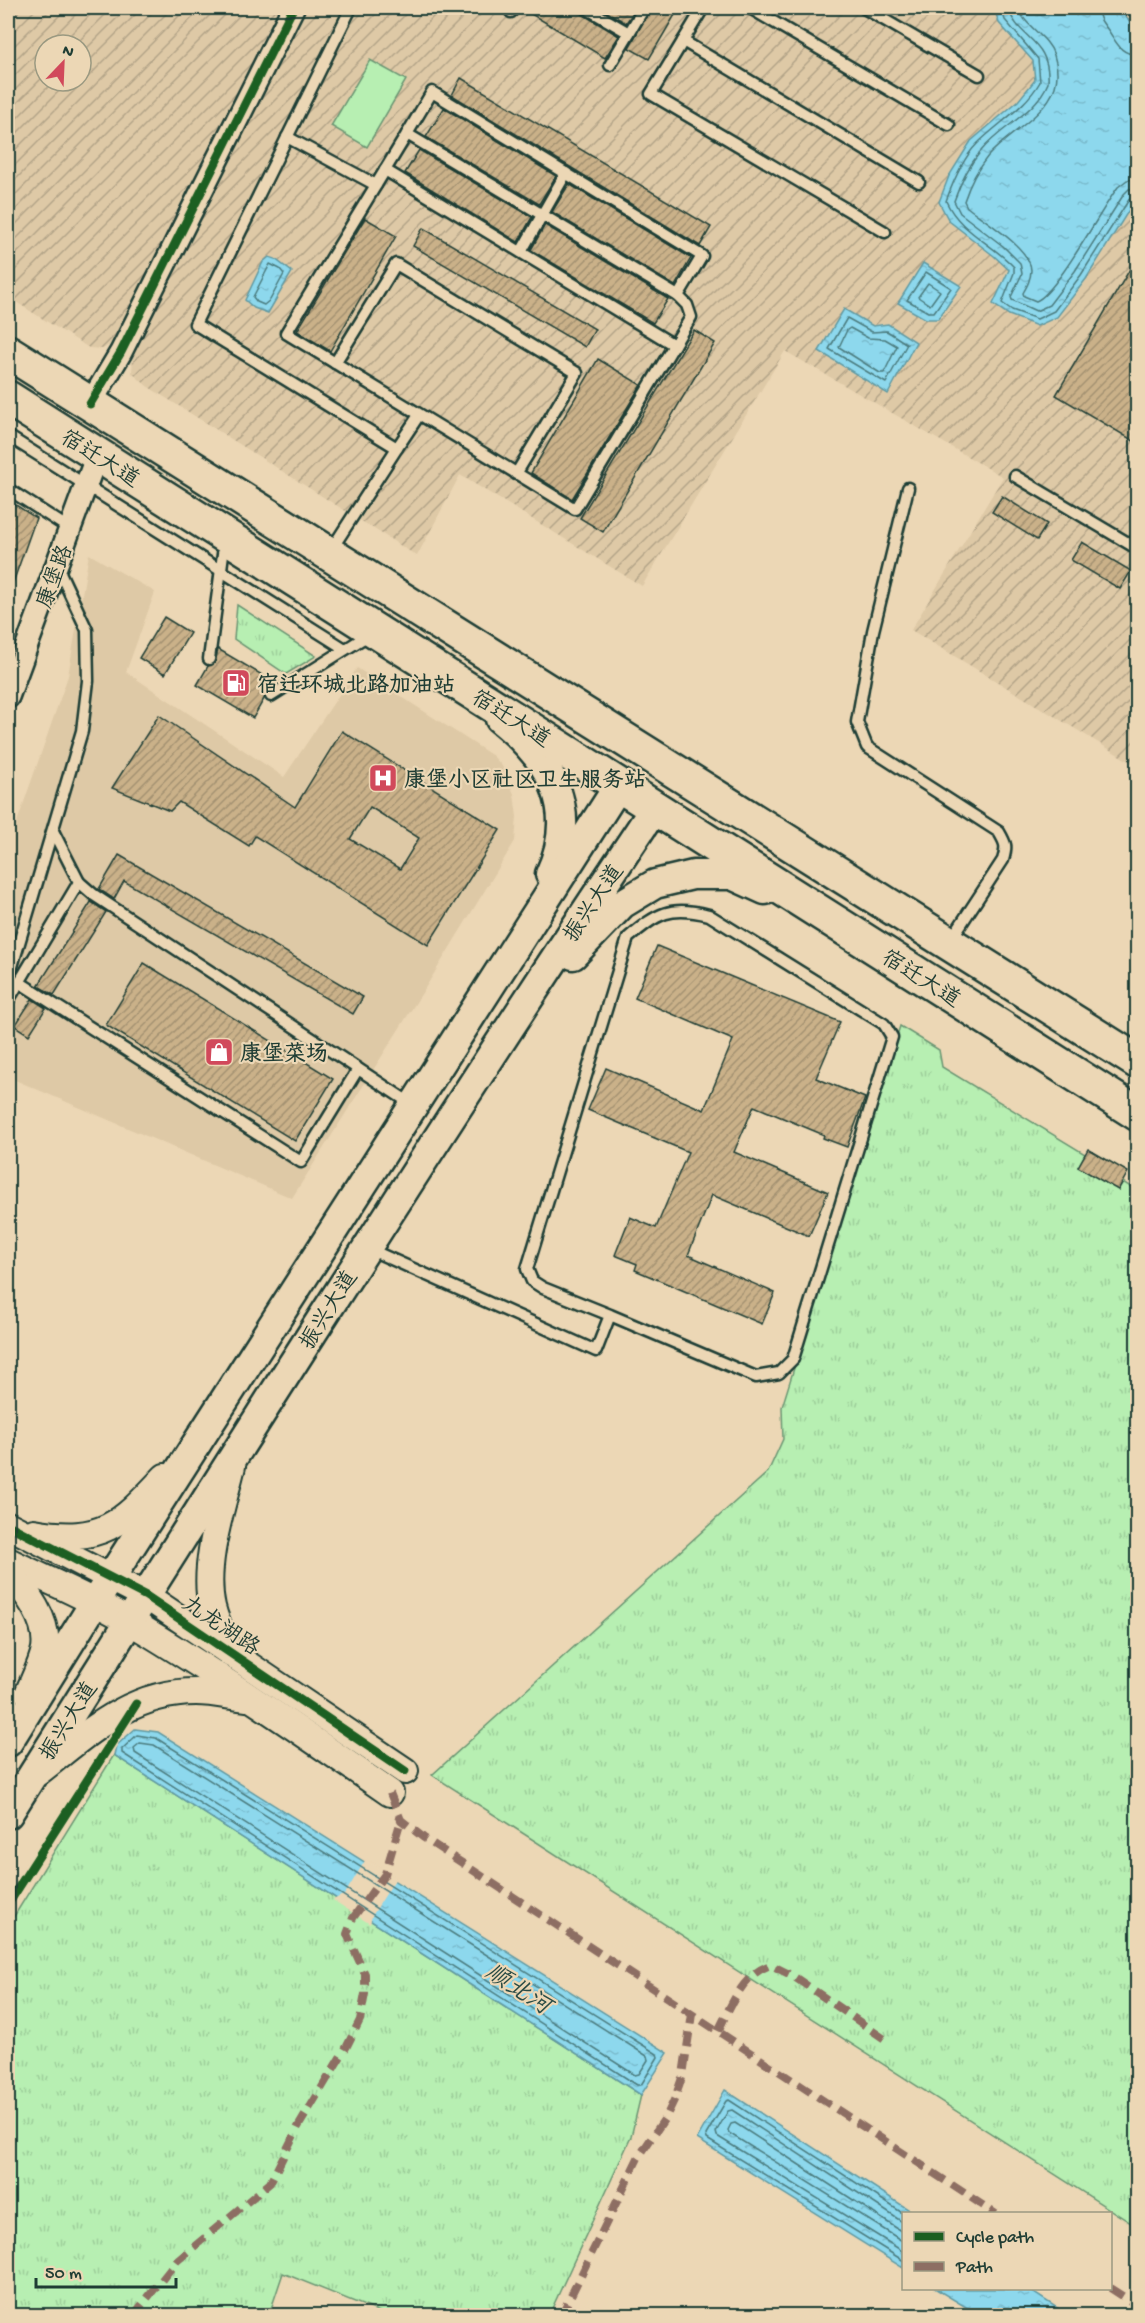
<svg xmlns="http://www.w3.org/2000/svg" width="1145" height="2323" viewBox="0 0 1145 2323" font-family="'Gochi Hand','LXGW WenKai TC',sans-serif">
	<defs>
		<pattern id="industrial-furrows" width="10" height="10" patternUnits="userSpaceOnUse" patternTransform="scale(1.5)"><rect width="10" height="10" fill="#dec9a6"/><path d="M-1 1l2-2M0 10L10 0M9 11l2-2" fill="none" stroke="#b3a488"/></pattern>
		<pattern id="grass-tufts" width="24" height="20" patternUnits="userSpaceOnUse" patternTransform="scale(1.5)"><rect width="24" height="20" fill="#b7efb2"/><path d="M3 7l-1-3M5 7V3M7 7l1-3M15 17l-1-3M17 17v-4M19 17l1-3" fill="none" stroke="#9dce9a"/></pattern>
		<pattern id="water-ripples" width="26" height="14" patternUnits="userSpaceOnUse" patternTransform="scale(1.5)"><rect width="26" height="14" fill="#8dd8ed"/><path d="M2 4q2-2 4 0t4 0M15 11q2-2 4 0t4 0" fill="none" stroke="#79bacc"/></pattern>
		<pattern id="building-hatch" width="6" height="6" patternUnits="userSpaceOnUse" patternTransform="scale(1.5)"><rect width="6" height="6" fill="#cab189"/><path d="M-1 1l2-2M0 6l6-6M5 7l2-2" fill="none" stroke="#a39171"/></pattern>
	</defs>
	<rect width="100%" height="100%" fill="#ecd7b5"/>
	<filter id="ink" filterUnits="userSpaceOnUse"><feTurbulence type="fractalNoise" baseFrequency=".0167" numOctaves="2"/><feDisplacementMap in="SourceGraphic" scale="12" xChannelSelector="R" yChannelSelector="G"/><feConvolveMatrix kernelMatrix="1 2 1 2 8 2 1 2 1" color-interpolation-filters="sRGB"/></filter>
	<g filter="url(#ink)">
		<path fill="#dec9a6" d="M89 554 155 592 126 672 284 777 357 668 493 756 502 766 514 794 517 817 515 841 427 985 292 1198 8 1077V848L68 676Z"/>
		<g fill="url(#industrial-furrows)" fill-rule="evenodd">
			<path d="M8 8H280L112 343 103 349 89 348 8 297ZM45 45H81V81H45Z"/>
			<path d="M305 8H1137V766L911 630 1003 477 785 351 642 586 460 475 417 556 147 386 132 373 133 353Z"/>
		</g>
		<g fill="url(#grass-tufts)" stroke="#6b9673" stroke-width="1.5">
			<path d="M237 605 316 656 286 674 234 639Z"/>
			<path d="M900 1026 939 1050 942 1067 1085 1154 1078 1167 1118 1190 1123 1182 1137 1191V2227L432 1775 768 1472 783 1439 782 1407Z"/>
			<path d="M114 1755 641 2095 631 2137 549 2315H387L283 2273 269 2315H8V1926Z"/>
		</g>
		<path fill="#b7efb2" stroke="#6b9673" stroke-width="1.5" d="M370 60 406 80 367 147 331 126Z"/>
		<g fill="url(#water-ripples)" stroke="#619aa3" stroke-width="1.5">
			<path d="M994 8H1118L1128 19 1137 37V197L1086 279 1057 317 1037 326 1009 315 993 304 1009 270 994 256 949 221 939 202 949 176 971 141 1018 101 1035 80 1033 61 999 23Z"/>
			<path d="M269 257 275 259 292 272 268 313 254 308 245 300 263 262Z"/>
			<path d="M923 263 961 286 938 319H926L898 303Z"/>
			<path d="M844 309 873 326 888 324 916 342 888 394 819 351Z"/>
			<path d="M135 1729 158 1732 668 2053 641 2095 114 1755 116 1746Z"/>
			<path d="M725 2090 914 2213 904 2214 903 2268 697 2139Z"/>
			<path d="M936 2289H1028L1068 2315H979Z"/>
		</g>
		<path fill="#ecd7b5" d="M366 1859 396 1878 372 1916 370 1924 333 1900 345 1894Z"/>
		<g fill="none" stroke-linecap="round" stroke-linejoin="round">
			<g stroke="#4b7b7e" stroke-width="1.5">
				<path d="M1001 8 1005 20 1038 59 1040 82C1025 108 998 123 977 144 963 158 953 182 946 201 959 231 993 244 1014 267V273L1002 303 1012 310 1037 319 1054 311 1081 275 1130 198 1138 195"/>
				<path d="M1008 8C1018 40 1051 39 1048 83 1035 114 1001 126 981 151 969 165 960 184 954 201L960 213 1003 246 1020 263 1022 274 1011 297 1012 300 1036 311 1049 305 1075 271 1124 194 1129 189 1138 188"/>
				<path d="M1018 8C1024 26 1048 36 1054 55 1071 106 1015 125 988 156 978 168 969 186 964 201L967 207C984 220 1031 249 1031 270 1031 279 1027 286 1023 293L1024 296 1036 301C1056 294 1102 208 1118 187L1127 180 1138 179"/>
				<path d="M1098 8C1098 18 1102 22 1108 30 1117 43 1120 54 1138 55"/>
				<path d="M270 264 280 269 284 274 270 300 264 305 257 302 253 297Z"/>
				<path d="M926 272 951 288 934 312H928L907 300Z"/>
				<path d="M928 283 940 291 930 305 918 297Z"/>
				<path d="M847 318 872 332 887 331 907 344 886 383 829 349Z"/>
				<path d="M850 328 868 338 885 339 897 346 884 373H880L839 347 847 330Z"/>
				<path d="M137 1735 156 1738 657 2054 658 2057 641 2085H637L122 1753V1749Z"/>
				<path d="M140 1743 154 1745 647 2056 648 2060 639 2074 635 2075 135 1753 134 1748Z"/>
				<path d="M904 2214 729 2100 726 2101 706 2135 707 2139 904 2261"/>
				<path d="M904 2223 732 2110 728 2111 716 2132 717 2136 904 2252"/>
				<path d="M904 2233 735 2123 731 2124 728 2130 729 2133 904 2242"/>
			</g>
		</g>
		<g fill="url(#building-hatch)" stroke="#1f3d34" stroke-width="1.5" fill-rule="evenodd">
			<path d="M521 8H579L582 14 619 36 605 58Z"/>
			<path d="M600 8H636L626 23Z"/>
			<path d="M651 8H679L649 59 629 48Z"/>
			<path d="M461 78 711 227 700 246 452 95Z"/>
			<path d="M444 108 556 176 539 204 426 137Z"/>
			<path d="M419 150 532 217 518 242 405 173Z"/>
			<path d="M569 184 691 258 675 286 552 212Z"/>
			<path d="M365 218 396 236 330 351 297 331Z"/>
			<path d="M545 225 668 299 653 323 531 250Z"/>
			<path d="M423 228 595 329 585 347 413 246Z"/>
			<path d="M1137 257V443L1056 395Z"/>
			<path d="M694 330 715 343 603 532 580 518Z"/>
			<path d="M598 359 641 385 572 499 531 473Z"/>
			<path d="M1002 496 1047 524 1037 540 992 512Z"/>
			<path d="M8 500 36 518 10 591H8Z"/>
			<path d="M1082 542 1131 571 1120 589 1071 560Z"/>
			<path d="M164 617 190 633 165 674 139 658Z"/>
			<path d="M218 649 274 682 265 692 264 699 253 718 197 685 208 666 215 663Z"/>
			<path d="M159 715 295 807 342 731 500 830 428 945 255 836 249 846 179 802 170 811 112 788ZM370 807 419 838 400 869 350 839Z"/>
			<path d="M119 855 363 997 353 1014 124 881 114 899 99 889Z"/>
			<path d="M91 902 106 912 54 995 38 986Z"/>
			<path d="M657 946 840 1022 816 1078 865 1098 847 1147 823 1138 824 1135 754 1106 734 1152 828 1192 809 1236 712 1195 688 1255 775 1293 762 1324 635 1270 637 1264 615 1255 630 1217 656 1228 688 1152 588 1110 606 1068 704 1110 733 1040 635 998Z"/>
			<path d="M144 963 333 1079 295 1141 106 1025Z"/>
			<path d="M32 999 46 1008 29 1035 15 1026Z"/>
			<path d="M1088 1149 1128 1172 1118 1190 1078 1167Z"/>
		</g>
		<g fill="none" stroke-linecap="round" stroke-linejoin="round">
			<g stroke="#1f3d34" stroke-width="15">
				<g id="service">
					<path d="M586 8 629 33"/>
					<path d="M703 8 651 94 885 232"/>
					<path d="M750 8 949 125"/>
					<path d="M864 8 979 75"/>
					<path d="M511 12 514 8"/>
					<path d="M683 41 919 182"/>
					<path d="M610 65 644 8"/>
					<path d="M407 134 678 296 687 305 691 317 575 509 286 333Z"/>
					<path d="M407 134 432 92 702 256 678 296"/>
					<path d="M287 137 376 185"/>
					<path d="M385 170 674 345"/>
					<path d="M521 252 566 173"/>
					<path d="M335 363 396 264 577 373 516 474"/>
					<path d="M8 436 345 649"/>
					<path d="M397 448 419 415"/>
					<path d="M1015 476 1138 549"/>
					<path d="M908 488 873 631 857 722 867 747 999 832C1006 844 1007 846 1003 860L950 941"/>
					<path d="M8 489 70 529"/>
					<path d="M331 550 397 448 195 324 351 8"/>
					<path d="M209 659 225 539"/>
					<path d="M271 696 370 634"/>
					<path d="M79 882 94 895 413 1105"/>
					<path d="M8 980 82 731 88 681 87 630 57 566"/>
					<path d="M19 982 301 1162 358 1069"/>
					<path d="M8 1001 79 882 53 831"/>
					<path d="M369 1249 596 1351 610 1315 756 1377 779 1373 793 1359 892 1037 884 1024 709 915C670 905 658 913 628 938L527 1269 532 1281 543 1288 610 1315"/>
				</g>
			</g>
			<g stroke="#1f3d34" stroke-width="26">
				<g id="minor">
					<path d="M90 404 121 352 293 8"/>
					<path d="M8 697 97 455"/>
				</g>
			</g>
			<g stroke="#1f3d34" stroke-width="30">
				<g id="tertiary">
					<path d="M8 1525 146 1596 405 1771"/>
					<path d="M34 1532C103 1544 121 1524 165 1477"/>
					<path d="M8 1561C49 1581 91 1598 131 1622 219 1675 305 1734 390 1793"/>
					<path d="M8 1574C27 1591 49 1621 45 1649 42 1664 34 1679 28 1694"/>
					<path d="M231 1654C224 1639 216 1624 212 1607 202 1564 222 1508 232 1466"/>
					<path d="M37 1773C86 1735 129 1692 196 1692 212 1692 230 1696 247 1698"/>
				</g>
			</g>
			<g stroke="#1f3d34" stroke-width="33">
				<g id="secondary">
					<path d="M500 719C551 760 580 809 550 874"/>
					<path d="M573 955 622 904 655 884 693 875H732L765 890"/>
					<path d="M8 1742 95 1602 619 785"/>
					<path d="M8 1814C220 1477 433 1140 654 809"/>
				</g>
			</g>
			<g stroke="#1f3d34" stroke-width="38">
				<g id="primary">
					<path d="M8 352 1138 1062"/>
					<path d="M8 398 1138 1114"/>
				</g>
			</g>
			<use href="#service" stroke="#ecd7b5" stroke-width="10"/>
			<use href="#minor" stroke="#ecd7b5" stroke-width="21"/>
			<use href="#tertiary" stroke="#ecd7b5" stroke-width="26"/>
			<use href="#secondary" stroke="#ecd7b5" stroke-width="28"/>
			<use href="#primary" stroke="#ecd7b5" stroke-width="33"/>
			<g stroke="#8d6e63" stroke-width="8" stroke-dasharray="15 8" stroke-linecap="butt">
				<path d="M390 1793 401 1820 424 1838 996 2214"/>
				<path d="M718 2031C731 2006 742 1974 771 1965L793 1976 886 2040"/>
				<path d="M1110 2288 1138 2306"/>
				<path d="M133 2316 177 2261 270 2183 298 2127 347 2046 360 2020 365 1994V1974L347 1934 353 1918 385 1874 401 1820"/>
				<path d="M561 2316 638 2158 667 2115 675 2098 683 2075 692 2014"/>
			</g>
			<g stroke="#ecd7b5" stroke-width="13">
				<g id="cycleway">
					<path d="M90 404 121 352 293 8"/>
					<path d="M8 1525 146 1596 405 1771"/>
					<path d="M8 1904 136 1704"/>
				</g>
			</g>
			<use href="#cycleway" stroke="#1b5e20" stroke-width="9"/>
		</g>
	</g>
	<defs>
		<g id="fuel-square" transform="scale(1.5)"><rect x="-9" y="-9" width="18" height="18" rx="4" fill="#d1495b" stroke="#ecd7b5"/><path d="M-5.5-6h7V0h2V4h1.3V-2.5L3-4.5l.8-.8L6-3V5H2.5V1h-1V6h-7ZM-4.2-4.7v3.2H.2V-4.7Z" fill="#fff"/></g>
		<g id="hospital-square" transform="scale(1.5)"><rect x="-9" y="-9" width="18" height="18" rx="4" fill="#d1495b" stroke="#ecd7b5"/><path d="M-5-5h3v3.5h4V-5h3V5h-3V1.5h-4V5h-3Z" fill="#fff"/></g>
		<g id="shop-square" transform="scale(1.5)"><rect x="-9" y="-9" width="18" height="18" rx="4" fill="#d1495b" stroke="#ecd7b5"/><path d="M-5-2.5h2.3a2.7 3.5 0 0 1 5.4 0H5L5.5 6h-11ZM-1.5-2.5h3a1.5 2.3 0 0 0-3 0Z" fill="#fff"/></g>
	</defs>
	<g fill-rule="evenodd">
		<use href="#fuel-square" x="236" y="683"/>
		<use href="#hospital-square" x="383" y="778"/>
		<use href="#shop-square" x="219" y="1052"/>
	</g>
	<g text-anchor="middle" stroke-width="4.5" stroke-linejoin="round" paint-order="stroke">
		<g font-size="22" fill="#1f3d34" stroke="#ecd7b5">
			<text transform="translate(101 457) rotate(32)" y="8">宿迁大道</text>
			<text transform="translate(53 576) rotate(-70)" y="8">康堡路</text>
			<text transform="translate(512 717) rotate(32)" y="8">宿迁大道</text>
			<text transform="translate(592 902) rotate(-56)" y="8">振兴大道</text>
			<text transform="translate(922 977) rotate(32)" y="8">宿迁大道</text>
			<text transform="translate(327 1309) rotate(-58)" y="8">振兴大道</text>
			<text transform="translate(222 1624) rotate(34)" y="8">九龙湖路</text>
			<text transform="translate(67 1720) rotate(-58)" y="8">振兴大道</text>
		</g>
		<g font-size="22" font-weight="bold" fill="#1f3d34" stroke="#ecd7b5" text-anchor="start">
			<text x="257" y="691">宿迁环城北路加油站</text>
			<text x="404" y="786">康堡小区社区卫生服务站</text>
			<text x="240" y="1060">康堡菜场</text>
		</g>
		<g font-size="24" font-style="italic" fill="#2a4c46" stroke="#ecd7b5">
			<text transform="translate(519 1988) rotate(33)" y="8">顺北河</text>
		</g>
	</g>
	<rect width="1145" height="2323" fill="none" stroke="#ecd7b5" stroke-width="30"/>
	<rect x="15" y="15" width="1115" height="2293" fill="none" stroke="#1f3d34" stroke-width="2" filter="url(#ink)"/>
	<rect x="902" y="2212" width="210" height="78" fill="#ecd7b5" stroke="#9a9981" stroke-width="1.5"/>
	<rect x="914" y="2232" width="30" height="9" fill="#1b5e20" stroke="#9a9981" stroke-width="1.5"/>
	<text x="956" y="2242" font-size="18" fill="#1f3d34">Cycle path</text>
	<rect x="914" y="2262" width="30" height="9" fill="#8d6e63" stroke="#9a9981" stroke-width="1.5"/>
	<text x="956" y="2272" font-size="18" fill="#1f3d34">Path</text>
	<g transform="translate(63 63) rotate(23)"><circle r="28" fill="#ecd7b5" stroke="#9a9981" stroke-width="1.5"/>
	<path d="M0-4.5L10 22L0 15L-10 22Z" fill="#d1495b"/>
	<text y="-9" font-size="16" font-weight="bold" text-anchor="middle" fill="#1f3d34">N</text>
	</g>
	<path d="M36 2278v9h140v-9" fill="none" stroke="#1f3d34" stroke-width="3"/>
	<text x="45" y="2278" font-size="18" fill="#1f3d34" stroke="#ecd7b5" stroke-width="4.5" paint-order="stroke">50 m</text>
</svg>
